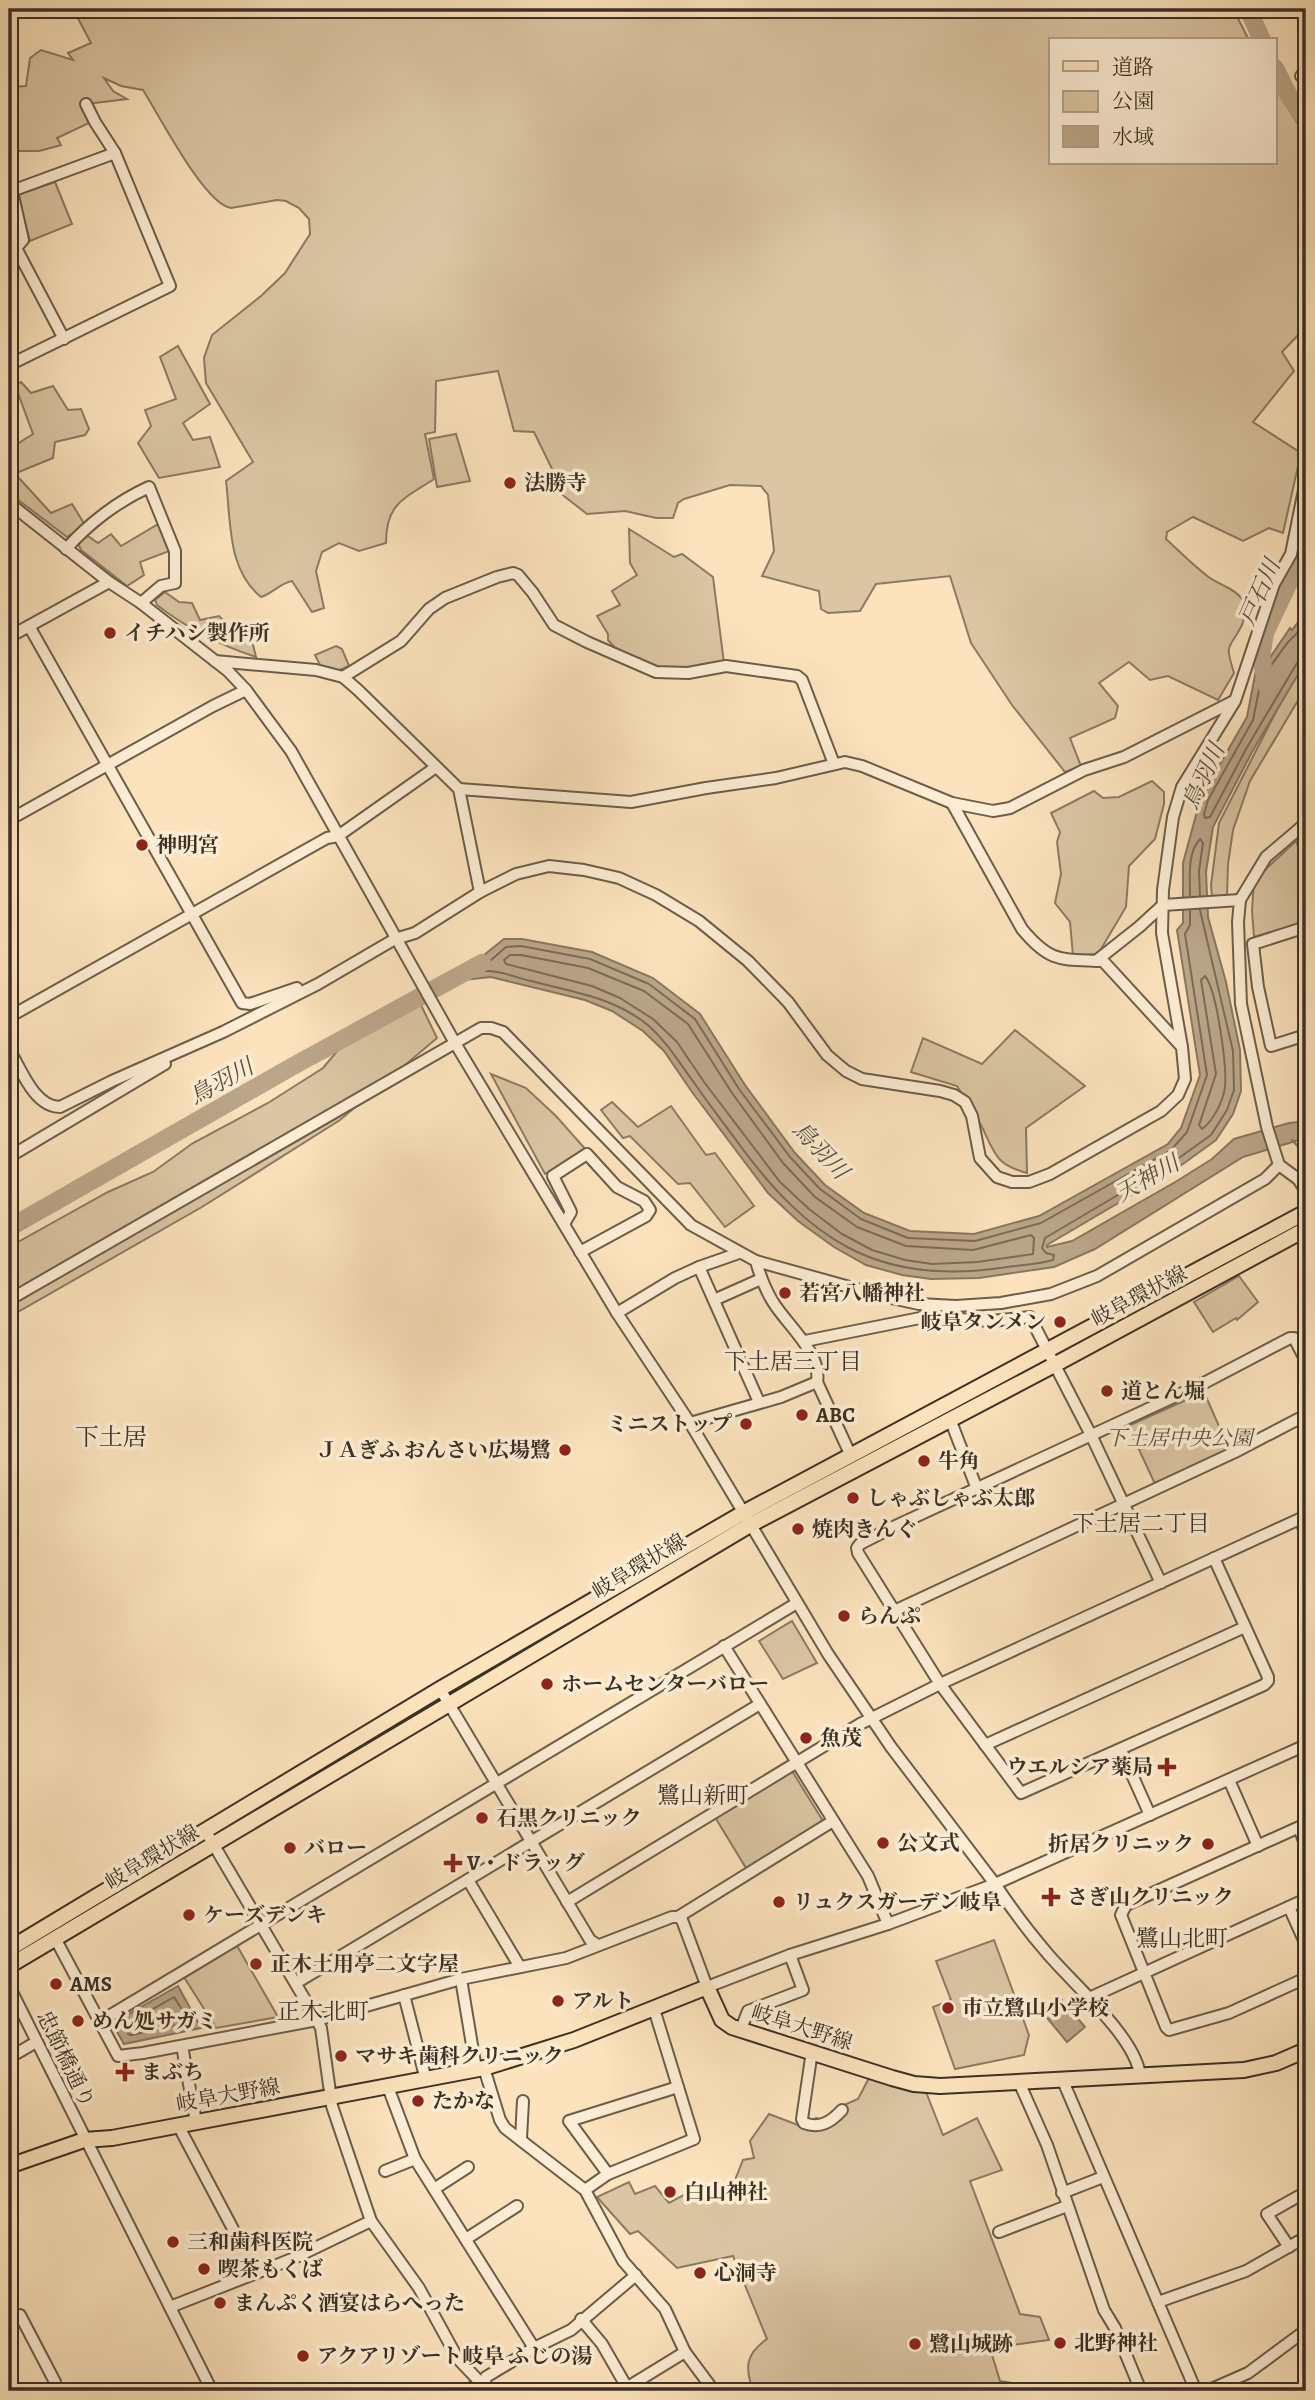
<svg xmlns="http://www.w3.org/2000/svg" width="1315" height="2400" viewBox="0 0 1315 2400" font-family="Alegreya,'Noto Serif JP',serif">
	<rect width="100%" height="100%" fill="#fce3bd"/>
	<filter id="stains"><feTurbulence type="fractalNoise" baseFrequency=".00286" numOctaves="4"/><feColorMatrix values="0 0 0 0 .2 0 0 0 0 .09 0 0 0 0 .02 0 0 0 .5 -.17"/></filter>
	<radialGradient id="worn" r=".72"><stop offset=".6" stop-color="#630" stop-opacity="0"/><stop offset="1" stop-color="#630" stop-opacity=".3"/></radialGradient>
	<g fill="#dbc5a3" stroke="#8c7a63" stroke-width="2">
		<path d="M73 9H1233L1249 40H1051V163H1275V87L1306 137V331L1303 330 1282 352 1294 371 1253 422 1301 453 1283 533 1269 528 1243 541 1193 517 1167 532 1166 539C1179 551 1192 564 1206 575 1216 584 1235 588 1242 599 1247 607 1245 616 1242 625 1229 651 1224 641 1234 673L1218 700 1168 676 1150 680 1129 662 1099 683 1118 706 1115 718 1070 738 1081 766 1065 772 1012 705 971 643 950 576 876 584 860 611 828 613 821 609 819 591 762 576 774 551 768 495 761 486 730 485 684 499 678 503 673 518H656L625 511 587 514 551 486 555 475 534 432 514 431 498 371 436 381 435 432 425 434 434 479C404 499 386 503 386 543L359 551 339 543 322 552 316 571 324 608 312 612 292 581C280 583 272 594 261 597 227 570 231 521 226 481L253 462 206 383 204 358 212 335 261 296 285 273 310 234 309 219 299 208 286 201 277 200 231 208C205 205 159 115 143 90L121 86 104 78 113 91 127 99 86 104 89 123 57 138 61 145 39 151H9V87L26 86 30 58 41 50 73 60 68 53 91 43Z"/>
		<path d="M55 182 72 224 30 241 17 195Z"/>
		<path d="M178 346 210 404 183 423 193 440 210 437 220 467 159 478 138 443 151 426 145 410 176 399 160 357Z"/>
		<path d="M21 382 31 393 53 386 68 410 81 409 89 429 85 435 55 442 53 458 14 474V446L33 434 15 385Z"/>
		<path d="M456 434 470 481 437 487 429 439Z"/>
		<path d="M19 478 51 513 72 504 85 525 67 537 9 493V486Z"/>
		<path d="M160 523 172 550 140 562 144 575 127 586 81 550 78 543 88 536 98 543 111 534 121 546Z"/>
		<path d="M629 529 674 557 682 554 713 577 724 663 666 671 615 648 608 640V634L597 616 620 605 612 591 637 575 630 563Z"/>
		<path d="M165 592 179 602 192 603 200 620 219 616 226 623 240 622 249 628 256 657C219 645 188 629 157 605L155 600Z"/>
		<path d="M336 646 342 649 349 666 335 672 321 667 315 655Z"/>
		<path d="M1306 653V687L1250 781 1233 830 1228 864 1227 896 1212 897 1211 885 1219 823Z"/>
		<path d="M1152 781 1164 792V804L1155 839 1129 866 1126 907 1098 954 1073 956 1070 922 1055 903 1061 874 1057 842 1060 832 1051 813 1094 791 1103 798 1119 797Z"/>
		<path d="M1296 841 1306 871V922L1254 937 1252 910 1254 880Z"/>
		<path d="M419 1001 437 1038 340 1120 202 1207 9 1317V1247L108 1192 153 1172 193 1143 268 1103 323 1068 338 1050Z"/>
		<path d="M1015 1030 1085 1086 1026 1128 1027 1173C997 1165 995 1155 983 1129 976 1115 966 1101 957 1086L911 1072 923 1038 982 1064Z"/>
		<path d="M491 1074 526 1088 556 1116 587 1151 545 1174Z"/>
		<path d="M612 1102 638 1127 671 1106 706 1155 715 1153 754 1206 725 1227 690 1183 678 1184 630 1136 623 1138 601 1110Z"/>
		<path d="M1239 1276 1258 1302 1237 1320 1236 1318 1213 1332 1194 1302Z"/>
		<path d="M1204 1392 1229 1449 1155 1484 1128 1426Z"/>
		<path d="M792 1621 817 1663 783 1679 759 1641Z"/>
		<path d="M792 1771 823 1821 746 1868 715 1817Z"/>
		<path d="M994 1940 1029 2035 1024 2055 955 2069 933 2007 951 2000 936 1961Z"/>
		<path d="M236 1944 278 2017 216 2028 184 1977Z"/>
		<path d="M869 2078 926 2092 943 2135 977 2118 1002 2170 970 2181 1020 2314 1040 2317 1049 2340 990 2348 1000 2381 1024 2385V2391H753C745 2368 745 2354 767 2339L733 2256 677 2268 638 2231 630 2234 597 2197 629 2182 635 2194 655 2186 669 2203 704 2184 711 2194 724 2189 729 2195 743 2160 754 2158 750 2141 769 2114 806 2128 816 2118 833 2125 844 2115V2105L858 2099Z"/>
	</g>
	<g fill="#bba689" stroke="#887760" stroke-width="2">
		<path d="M1306 605V661L1252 752 1213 827 1206 872 1208 917 1226 982 1240 1050 1241 1091 1233 1114 1216 1140 1176 1169 1047 1245V1247L1072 1241 1177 1181 1212 1159 1234 1139 1289 1123 1306 1121V1135L1299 1140 1243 1157 1095 1249 1054 1267 979 1278 931 1279 902 1275 866 1265 834 1247 798 1221 768 1193 692 1092 664 1051 643 1031 612 1011 585 1000 491 977 463 980 444 987 504 939H522L592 952 653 978 700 1014 745 1085 795 1153 825 1185 864 1213 910 1231 974 1234 1039 1216 1168 1144 1181 1128 1200 1075 1177 930 1183 923V863L1201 797 1247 717 1256 670 1267 662 1290 628 1292 630 1302 617Z"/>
		<path d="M178 1986 201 2028 124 2044 116 2030 122 2027 118 2020Z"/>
		<path d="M1060 1998 1085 2027 1067 2042 1043 2013Z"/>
	</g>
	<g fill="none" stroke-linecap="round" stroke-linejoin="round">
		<g stroke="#7c6b56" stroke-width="2">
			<path d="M1306 623C1301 630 1296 634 1291 639 1280 650 1275 664 1262 675L1253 720 1208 800 1204 814 1205 818 1210 817 1246 749 1297 663 1306 659"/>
			<path d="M1190 896C1190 878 1187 853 1200 839L1203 843 1199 871 1200 896"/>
			<path d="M1190 910V925L1185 934 1207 1075 1187 1132 1171 1150 1041 1223 975 1241 908 1238 861 1219 820 1189 790 1157 739 1089 695 1019 649 984 590 959 521 946 506 947 482 968 485 971C501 970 516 978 531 981 573 992 614 997 649 1026 668 1043 680 1064 695 1084 708 1103 722 1121 736 1140 807 1238 876 1286 1000 1268 1018 1265 1036 1265 1053 1260L1054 1255 1046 1253 1042 1248 1045 1238 1172 1163 1211 1135 1227 1110 1234 1090 1233 1051 1200 910"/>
			<path d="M510 955H521L588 968 644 991 688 1024 732 1093 783 1163 815 1197 857 1227 906 1246 973 1250 1031 1235 1034 1238 1033 1254 977 1262 932 1264 905 1260 872 1250 842 1234 809 1209 780 1182 704 1082 677 1042 653 1019 620 998 592 986 506 964 504 960Z"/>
			<path d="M1205 976C1217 990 1227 1067 1225 1087 1223 1102 1213 1121 1202 1129L1199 1125 1216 1074 1201 980Z"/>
			<path d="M174 1997 188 2019 187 2023 131 2035 128 2034 130 2022Z"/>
		</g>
		<path stroke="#887760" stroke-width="2.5" d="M1292 1140 1306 1155"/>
		<g stroke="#bba689" stroke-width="18">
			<path d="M1248 9 1262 40"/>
			<path d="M1275 68 1289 96 1306 120"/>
			<path d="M1267 687 1261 658 1265 633 1306 547"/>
			<path d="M9 1228 295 1065 482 963"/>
		</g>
		<g stroke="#6c5d4a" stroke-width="14">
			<g id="minor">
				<path d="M1301 76 1306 71"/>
				<path d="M12 191 23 240 16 248 64 339"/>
				<path d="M9 192 115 153"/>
				<path d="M9 365 170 286 115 153 95 122 86 104"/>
				<path d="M9 503 109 582 141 603 228 671 246 690 291 751 455 1043 617 1313 690 1423 828 1654 891 1747 995 1884C1011 1908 1028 1931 1047 1953 1072 1983 1138 2039 1140 2077"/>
				<path d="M66 549C88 524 118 501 149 487L175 551V583L161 586 141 603"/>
				<path d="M29 626 242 1003 250 1004 297 988"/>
				<path d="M9 637 109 582"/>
				<path d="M215 661 316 670 343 677 358 690 459 789 480 892"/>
				<path d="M343 677 401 641 429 609 445 598 497 577 513 573 518 575 533 593 554 625 587 642 656 672 688 673 726 666 797 676 802 680 834 764"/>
				<path d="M459 789 631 802 706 788 776 778 845 762 862 766 952 803 993 811 1010 808 1084 770 1124 757 1234 701"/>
				<path d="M952 803 1022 929C1051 964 1062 959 1103 961L1182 1047"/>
				<path d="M9 820 213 706 246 690"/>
				<path d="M1306 823 1266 857 1240 900 1238 922 1241 1004 1267 1127 1279 1165 1298 1179 1306 1191"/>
				<path d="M1301 827 1306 844"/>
				<path d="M1306 927 1253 944 1258 987 1271 1046 1306 1035"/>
				<path d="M1096 961 1139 927 1163 905 1240 900"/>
				<path d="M9 1017 327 838 338 836 436 767"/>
				<path d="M9 1049C21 1069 34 1107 60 1107L112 1081 223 1032 318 984 395 939 415 933 480 892 516 874 549 866 584 870 619 878 656 895 699 921 748 961 788 1002 827 1055 846 1071 862 1079 940 1091 954 1095 965 1102 972 1116 980 1158 997 1177 1012 1182H1029L1050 1174 1161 1111 1178 1095 1185 1079 1182 1047 1162 933 1163 890 1173 817 1182 787 1235 701 1274 584 1291 554 1306 480"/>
				<path d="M9 1157 165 1064"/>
				<path d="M564 1224 571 1212 553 1176 587 1154 617 1187 644 1201 650 1210 646 1216 580 1252"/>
				<path d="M756 1261C760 1276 765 1289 773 1302 787 1325 822 1353 817 1382L851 1456"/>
				<path d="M699 1267 759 1402"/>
				<path d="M9 1300 481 1028H491L503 1032 691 1225 756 1261 882 1296 919 1304 956 1306 1001 1303 1051 1294 1097 1276 1265 1179 1279 1165"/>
				<path d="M714 1300 761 1279"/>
				<path d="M617 1313 675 1278 699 1267 739 1253"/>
				<path d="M805 1341 925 1317 992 1321 1030 1317 1091 1435 1161 1583"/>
				<path d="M950 1419 977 1489"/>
				<path d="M690 1423 781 1397 817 1382"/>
				<path d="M1300 1519 1306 1534"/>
				<path d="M1214 1558 1268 1677V1681L1264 1685 1021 1793 940 1684 858 1553 857 1548 860 1544 891 1528 1204 1383 1290 1338H1294L1306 1361"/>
				<path d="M894 1611 1235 1452 1306 1415"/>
				<path d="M724 1646 868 1876 888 1924"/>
				<path d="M440 1689 590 1940 596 1944"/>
				<path d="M985 1745 1245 1627"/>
				<path d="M1121 1750 1150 1815"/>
				<path d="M1229 1780 1258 1846"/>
				<path d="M1306 1824 1126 1905 1121 1915 1166 2027 1169 2030 1229 2013 1306 1978"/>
				<path d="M1299 1828 1306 1846"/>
				<path d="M205 1830 317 2020 321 2028 332 2106 371 2221 419 2288 458 2359 480 2382"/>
				<path d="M468 1880 520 1967"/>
				<path d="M567 1902 860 1724 940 1684 1306 1516"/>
				<path d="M1289 1907 1306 1945"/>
				<path d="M678 1917 682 1920 707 1987 790 1955 888 1924 995 1884 1306 1745"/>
				<path d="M55 1938 118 2056 143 2053 317 2020 461 1979 566 1958 672 1917H678L833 1821"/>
				<path d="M461 1979 476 2069"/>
				<path d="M296 1983 760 1704"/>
				<path d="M9 1986 212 2391"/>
				<path d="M404 1995 426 2080"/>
				<path d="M1089 1998 1306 1899"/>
				<path d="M99 2022 797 1603"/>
				<path d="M741 2029 748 2011 803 1990 790 1955"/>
				<path d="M182 2046 196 2122"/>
				<path d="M812 2051 802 2119 804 2123C820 2129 831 2122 842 2110"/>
				<path d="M9 2058 36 2042"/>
				<path d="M484 2068 500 2120 505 2128 585 2190 623 2261 665 2309 685 2352 714 2391"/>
				<path d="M1063 2081 1196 2391"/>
				<path d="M1019 2082 1047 2145 1104 2310 1115 2328 1141 2391"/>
				<path d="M388 2087 415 2159 534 2348"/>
				<path d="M178 2125 233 2229"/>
				<path d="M521 2138 523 2101"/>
				<path d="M385 2171 415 2159"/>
				<path d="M608 2174 569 2121 678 2087"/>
				<path d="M434 2189 468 2167"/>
				<path d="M585 2190 608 2174 694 2139 654 2009"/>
				<path d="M1062 2193 1103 2177"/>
				<path d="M999 2232 1067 2206"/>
				<path d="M466 2239 517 2206"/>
				<path d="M1289 2247 1267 2214 1306 2192"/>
				<path d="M1158 2302 1246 2271 1306 2237"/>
				<path d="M170 2307 292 2259 371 2221"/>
				<path d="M20 2315 55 2382"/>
				<path d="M581 2319 602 2344 629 2391"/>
				<path d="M9 2386 11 2391"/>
				<path d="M623 2390 685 2352"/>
				<path d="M34 2391H37"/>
				<path d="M465 2391 485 2381 486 2377 534 2348 571 2330 636 2275"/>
				<path d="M1207 2391 1248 2373 1306 2330"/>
			</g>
		</g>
		<g stroke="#3c3023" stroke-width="18">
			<g id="major">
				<path d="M9 1949 440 1689 743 1513 1306 1212"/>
				<path d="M9 1966 750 1525 1056 1364 1306 1229"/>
				<path d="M9 2166 84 2140 112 2138 484 2068 574 2040 707 1987 722 2020 732 2027 892 2078 914 2084 940 2086 1244 2070 1276 2063 1306 2050"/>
			</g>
		</g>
		<use href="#minor" stroke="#fdedd4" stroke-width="10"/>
		<use href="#major" stroke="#fce3bd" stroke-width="14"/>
	</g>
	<g fill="#8f2418" stroke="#fdedd4" stroke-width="2.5">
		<circle cx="510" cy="483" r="7"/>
		<circle cx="110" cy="633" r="7"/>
		<circle cx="142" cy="845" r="7"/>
		<circle cx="785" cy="1293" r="7"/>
		<circle cx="1060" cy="1322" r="7"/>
		<circle cx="1107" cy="1391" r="7"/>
		<circle cx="802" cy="1415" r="7"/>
		<circle cx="746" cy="1424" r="7"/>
		<circle cx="565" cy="1450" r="7"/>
		<circle cx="924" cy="1461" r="7"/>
		<circle cx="853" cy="1498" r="7"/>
		<circle cx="798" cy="1529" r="7"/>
		<circle cx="844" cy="1616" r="7"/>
		<circle cx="547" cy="1684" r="7"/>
		<circle cx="806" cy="1738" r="7"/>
		<path d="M1163.5 1756.5h7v7h7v7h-7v7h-7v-7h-7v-7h7z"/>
		<circle cx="482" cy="1818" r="7"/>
		<circle cx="883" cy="1843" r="7"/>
		<circle cx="1208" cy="1844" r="7"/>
		<circle cx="290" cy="1848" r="7"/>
		<path d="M449.5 1852.5h7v7h7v7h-7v7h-7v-7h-7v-7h7z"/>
		<path d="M1047.5 1886.5h7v7h7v7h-7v7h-7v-7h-7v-7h7z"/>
		<circle cx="779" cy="1902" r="7"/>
		<circle cx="189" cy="1915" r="7"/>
		<circle cx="256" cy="1964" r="7"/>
		<circle cx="56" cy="1984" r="7"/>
		<circle cx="558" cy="2001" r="7"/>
		<circle cx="948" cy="2008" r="7"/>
		<circle cx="78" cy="2021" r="7"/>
		<circle cx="341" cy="2056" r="7"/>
		<path d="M121.5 2061.5h7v7h7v7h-7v7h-7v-7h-7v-7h7z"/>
		<circle cx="418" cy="2101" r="7"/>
		<circle cx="670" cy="2192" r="7"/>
		<circle cx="173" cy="2242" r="7"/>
		<circle cx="204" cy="2269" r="7"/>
		<circle cx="700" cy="2273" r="7"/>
		<circle cx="220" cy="2303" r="7"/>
		<circle cx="1060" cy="2343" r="7"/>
		<circle cx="915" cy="2344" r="7"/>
		<circle cx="303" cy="2356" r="7"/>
	</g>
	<g text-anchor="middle" stroke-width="7" stroke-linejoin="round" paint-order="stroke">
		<g font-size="21" font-weight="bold" fill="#3c3023" stroke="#fdedd4" text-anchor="start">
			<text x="524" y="490">法勝寺</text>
			<text x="124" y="640">イチハシ製作所</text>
			<text x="156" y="852">神明宮</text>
			<text x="799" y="1300">若宮八幡神社</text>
			<text x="1046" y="1329" text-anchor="end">岐阜タンメン</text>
			<text x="1121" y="1398">道とん堀</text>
			<text x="816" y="1422">ABC</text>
			<text x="732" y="1431" text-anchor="end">ミニストップ</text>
			<text x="551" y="1457" text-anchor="end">ＪＡぎふ おんさい広場鷺</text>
			<text x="938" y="1468">牛角</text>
			<text x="867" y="1505">しゃぶしゃぶ太郎</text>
			<text x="812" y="1536">焼肉きんぐ</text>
			<text x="858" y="1623">らんぷ</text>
			<text x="561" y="1691">ホームセンターバロー</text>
			<text x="820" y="1745">魚茂</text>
			<text x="1153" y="1774" text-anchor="end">ウエルシア薬局</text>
			<text x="496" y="1825">石黒クリニック</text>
			<text x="897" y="1850">公文式</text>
			<text x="1194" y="1851" text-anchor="end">折居クリニック</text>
			<text x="304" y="1855">バロー</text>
			<text x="467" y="1870">V・ドラッグ</text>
			<text x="1067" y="1904">さぎ山クリニック</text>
			<text x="793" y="1909">リュクスガーデン岐阜</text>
			<text x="203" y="1922">ケーズデンキ</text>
			<text x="270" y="1971">正木土用亭二文字屋</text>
			<text x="70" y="1991">AMS</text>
			<text x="572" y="2008">アルト</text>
			<text x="962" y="2015">市立鷺山小学校</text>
			<text x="92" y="2028">めん処サガミ</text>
			<text x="355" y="2063">マサキ歯科クリニック</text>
			<text x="141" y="2079">まぶち</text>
			<text x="432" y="2108">たかな</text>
			<text x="684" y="2199">白山神社</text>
			<text x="187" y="2249">三和歯科医院</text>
			<text x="218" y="2276">喫茶もくば</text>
			<text x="714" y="2280">心洞寺</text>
			<text x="234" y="2310">まんぷく酒宴はらへった</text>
			<text x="1074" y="2350">北野神社</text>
			<text x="929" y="2351">鷺山城跡</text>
			<text x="317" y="2363">アクアリゾート岐阜 ふじの湯</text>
		</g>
		<g font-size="21" fill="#3c3023" stroke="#fdedd4">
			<text transform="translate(1139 1296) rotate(-28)" y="7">岐阜環状線</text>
			<text transform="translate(639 1566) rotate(-31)" y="7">岐阜環状線</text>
			<text transform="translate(152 1857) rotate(-31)" y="7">岐阜環状線</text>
			<text transform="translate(802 2027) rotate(18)" y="7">岐阜大野線</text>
			<text transform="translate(66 2059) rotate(64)" y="7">忠節橋通り</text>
			<text transform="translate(228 2095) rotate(-10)" y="7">岐阜大野線</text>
		</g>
		<g font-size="21" font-style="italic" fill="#5c4e3d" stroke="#fdedd4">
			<text x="1179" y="1445">下土居中央公園</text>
		</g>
		<g font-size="23" font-style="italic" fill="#5c4e3c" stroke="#fdedd4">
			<text transform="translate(1259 592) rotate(-66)" y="8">戸石川</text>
			<text transform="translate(1203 776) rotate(-65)" y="8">鳥羽川</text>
			<text transform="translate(221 1081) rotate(-29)" y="8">鳥羽川</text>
			<text transform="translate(821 1150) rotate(47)" y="8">鳥羽川</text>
			<text transform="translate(1147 1178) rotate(-30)" y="8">天神川</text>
		</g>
		<g font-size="23" fill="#3c3023" stroke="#fdedd4">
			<text x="793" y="1369">下土居三丁目</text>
			<text x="1141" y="1531">下土居二丁目</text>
			<text x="703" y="1803">鷺山新町</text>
			<text x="1182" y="1946">鷺山北町</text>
			<text x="323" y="2019">正木北町</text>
		</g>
		<g font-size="24" fill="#3c3023" stroke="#fdedd4">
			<text x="111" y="1445">下土居</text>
		</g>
	</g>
	<rect width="1315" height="2400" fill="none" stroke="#fce3bd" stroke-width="35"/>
	<rect x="10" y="10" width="1294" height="2379" fill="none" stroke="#3c3023" stroke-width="3.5"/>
	<rect x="18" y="18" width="1280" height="2365" fill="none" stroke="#3c3023" stroke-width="2"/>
	<rect x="1049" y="38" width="228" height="126" fill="#fdedd4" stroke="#b0a18d" stroke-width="2"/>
	<rect x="1063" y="61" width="35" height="10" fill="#fce3bd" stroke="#b0a18d" stroke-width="2"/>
	<text x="1112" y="74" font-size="21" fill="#3c3023">道路</text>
	<rect x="1063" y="91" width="35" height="21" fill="#dbc5a3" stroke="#b0a18d" stroke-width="2"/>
	<text x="1112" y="108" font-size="21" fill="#3c3023">公園</text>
	<rect x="1063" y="126" width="35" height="21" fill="#bba689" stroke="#b0a18d" stroke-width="2"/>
	<text x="1112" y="144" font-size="21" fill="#3c3023">水域</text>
	<rect width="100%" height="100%" filter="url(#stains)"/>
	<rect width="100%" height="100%" fill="url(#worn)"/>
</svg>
